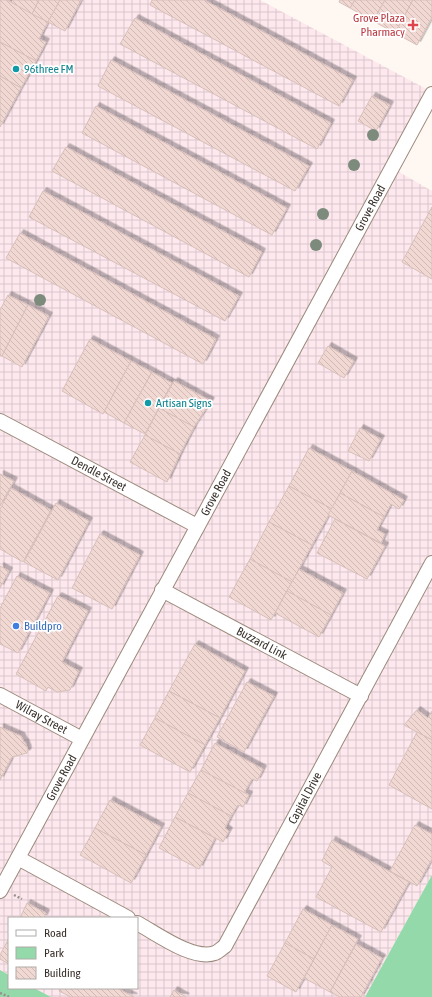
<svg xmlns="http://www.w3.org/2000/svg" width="432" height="997" viewBox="0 0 432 997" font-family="'Asap Condensed',sans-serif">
	<defs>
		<pattern id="industrial-grid" width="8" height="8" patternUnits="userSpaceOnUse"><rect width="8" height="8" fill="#fde8ee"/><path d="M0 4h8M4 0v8" fill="none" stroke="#dac7cc"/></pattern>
		<pattern id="building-back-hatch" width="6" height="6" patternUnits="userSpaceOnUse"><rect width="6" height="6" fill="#f2d8d3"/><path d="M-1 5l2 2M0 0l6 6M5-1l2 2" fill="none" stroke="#d0bab5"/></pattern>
		<filter id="shadow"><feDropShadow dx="3.5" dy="-3.5" stdDeviation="0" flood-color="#0004"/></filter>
	</defs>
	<rect width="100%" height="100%" fill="#fff7f1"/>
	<path fill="url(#industrial-grid)" d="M0 0H260L432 92 392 168 432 191V875L365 997H51L34 988H137V918H9V975L0 970Z"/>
	<g fill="#93d9a9">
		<path d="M432 875V997H365Z"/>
		<path d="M0 970 9 975V988H34L51 997H0Z"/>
	</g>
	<g fill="url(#building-back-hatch)" stroke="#d8bfba" filter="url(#shadow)">
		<path d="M0 0H7L48 22 39 39 46 42 36 61 0 42Z"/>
		<path d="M13 0H39L32 14 11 2Z"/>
		<path d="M39 0H60L48 22 32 14Z"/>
		<path d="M60 0H81L65 31 48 22Z"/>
		<path d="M152 0H204L353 80 339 106 150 5Z"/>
		<path d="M340 0H355L350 8 339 2Z"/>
		<path d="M355 0H385L373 21 350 8Z"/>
		<path d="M385 0H413L395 33 373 21Z"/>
		<path d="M413 0H432V17L417 45 395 33Z"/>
		<path d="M135 18 331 123 317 149 120 44Z"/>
		<path d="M0 42 36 61 21 88 0 76Z"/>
		<path d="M111 60 309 166 295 191 98 86Z"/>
		<path d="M0 76 21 88 0 127Z"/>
		<path d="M372 96 390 105 376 131 358 121Z"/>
		<path d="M96 106 287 208 272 235 82 133Z"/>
		<path d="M66 147 262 252 249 277 52 171Z"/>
		<path d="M43 191 239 296 225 321 29 217Z"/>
		<path d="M432 207V279L402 262Z"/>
		<path d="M20 233 216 339 203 364 6 258Z"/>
		<path d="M8 295 28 305 2 356 0 355V310Z"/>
		<path d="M28 305 49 316 22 367 2 356Z"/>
		<path d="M90 339 131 361 103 414 62 391Z"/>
		<path d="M328 346 354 361 344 378 318 363Z"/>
		<path d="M131 361 152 372 124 423 104 412Z"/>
		<path d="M152 372 172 383 145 434 124 423Z"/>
		<path d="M174 381 211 401 194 427 159 408Z"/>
		<path d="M159 408 194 427 180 454 145 435Z"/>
		<path d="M360 428 381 439 369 461 348 451Z"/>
		<path d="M145 435 180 454 167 482 130 462Z"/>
		<path d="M309 448 352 471 332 509 289 486Z"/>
		<path d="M352 471 404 500 399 509 391 504 384 517 340 493Z"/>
		<path d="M0 474 14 481 0 506Z"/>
		<path d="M289 486 332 509 312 545 269 522Z"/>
		<path d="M11 488 51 510 23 562 0 549V509Z"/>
		<path d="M340 493 384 517 377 530 385 534 381 543 328 515Z"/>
		<path d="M56 503 89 521 58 580 24 562Z"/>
		<path d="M335 519 385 546 367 579 317 553Z"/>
		<path d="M269 522 312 545 292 582 250 559Z"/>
		<path d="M100 534 140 555 112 609 72 588Z"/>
		<path d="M250 559 292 582 271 620 229 597Z"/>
		<path d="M0 566 9 571 0 588Z"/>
		<path d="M299 569 343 593 331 615 287 591Z"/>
		<path d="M17 576 50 593 18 653 0 644V608Z"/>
		<path d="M287 591 331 615 319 637 275 613Z"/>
		<path d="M58 596 88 611 62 662 79 671 70 690 57 692 48 687 46 691 16 674Z"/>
		<path d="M195 644 245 671 220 718 169 691Z"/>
		<path d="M247 682 274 696 244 752 217 737Z"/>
		<path d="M169 691 220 718 205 745 155 718Z"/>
		<path d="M417 710 428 718 432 711V740L404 725Z"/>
		<path d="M155 718 205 745 190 772 140 745Z"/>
		<path d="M0 727 21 736 24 742H25L28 750 27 753 12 757 0 780Z"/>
		<path d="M417 732 432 740V809L389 785Z"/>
		<path d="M215 743 263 769 257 781 252 779 244 793 201 770Z"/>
		<path d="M201 770 249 795 243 807 238 805 231 816 188 793Z"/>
		<path d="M188 793 231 816 225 828 229 831 223 842 175 817Z"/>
		<path d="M110 800 161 827 146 855 95 828Z"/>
		<path d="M175 817 215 838 199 869 159 848Z"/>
		<path d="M415 825 432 834V859L417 886 390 871Z"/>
		<path d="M95 828 146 855 131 883 80 855Z"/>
		<path d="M332 840 409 882 381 932 316 897 332 867 322 861Z"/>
		<path d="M27 903 46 913 44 918H20Z"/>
		<path d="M303 909 332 925 314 959 285 943Z"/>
		<path d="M332 925 358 939 330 992 304 978Z"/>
		<path d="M9 938V964L0 959V955Z"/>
		<path d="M285 943 314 959 296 992 267 976Z"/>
		<path d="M356 944 382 958 361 997H340L330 992Z"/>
		<path d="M61 988H117L134 997H71L59 991Z"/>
		<path d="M174 990 186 997H170Z"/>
	</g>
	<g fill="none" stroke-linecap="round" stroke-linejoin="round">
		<g stroke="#9b897c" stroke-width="16">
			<g id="street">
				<path id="s1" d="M0 421 197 526"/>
				<path id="s2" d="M162 590 361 696"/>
				<path id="s3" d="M0 695 82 739"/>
				<path d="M18 858 128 918"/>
				<path id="s4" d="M0 891 432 94"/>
				<path id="s5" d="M137 923C156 933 193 961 215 953 218 952 222 948 225 946L432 563"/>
			</g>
		</g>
		<g stroke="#98908b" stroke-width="2.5" stroke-dasharray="2 2" stroke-linecap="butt">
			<path d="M14 895 22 899"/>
			<path d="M0 993 9 997"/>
		</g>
		<use href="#street" stroke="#fff" stroke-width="14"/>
	</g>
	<g fill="#7d8b7c">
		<circle cx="373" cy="135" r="6"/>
		<circle cx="354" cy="165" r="6"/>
		<circle cx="323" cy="214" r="6"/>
		<circle cx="316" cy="245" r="6"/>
		<circle cx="40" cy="300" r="6"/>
	</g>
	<path fill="#e0444e" stroke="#fff" stroke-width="1.5" d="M411 19h4v4h4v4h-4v4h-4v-4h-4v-4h4z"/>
	<g fill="#0f9aa8" stroke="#fff" stroke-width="1.5">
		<circle cx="16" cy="69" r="4"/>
		<circle cx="148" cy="403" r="4"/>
	</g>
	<circle fill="#3f7fe0" stroke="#fff" stroke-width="1.5" cx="16" cy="626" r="4"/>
	<g text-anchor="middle" stroke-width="3.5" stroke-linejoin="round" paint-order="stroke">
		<g font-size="12" fill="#be3a42" stroke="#fff" text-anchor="end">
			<text x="405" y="22">Grove Plaza<tspan x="405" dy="14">Pharmacy</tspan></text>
		</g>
		<g font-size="12" fill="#0d838f" stroke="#fff" text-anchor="start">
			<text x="24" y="73">96three FM</text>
			<text x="156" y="407">Artisan Signs</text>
		</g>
		<g font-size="12" fill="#38302b" stroke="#fff">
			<text dy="4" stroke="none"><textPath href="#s4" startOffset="777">Grove Road</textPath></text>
			<text dy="4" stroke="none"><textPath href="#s1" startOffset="112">Dendle Street</textPath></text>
			<text dy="4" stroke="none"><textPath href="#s4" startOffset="453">Grove Road</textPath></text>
			<text dy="4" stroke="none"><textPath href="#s2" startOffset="113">Buzzard Link</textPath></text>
			<text dy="4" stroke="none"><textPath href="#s3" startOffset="47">Wilray Street</textPath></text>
			<text dy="4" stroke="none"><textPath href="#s4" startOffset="129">Grove Road</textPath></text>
			<text dy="4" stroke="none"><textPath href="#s5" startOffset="266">Capital Drive</textPath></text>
		</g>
		<g font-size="12" fill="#366cbe" stroke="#fff" text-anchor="start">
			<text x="24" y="630">Buildpro</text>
		</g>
	</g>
	<rect x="8" y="917" width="130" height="72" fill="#ffffff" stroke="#afacaa"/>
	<rect x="16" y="930" width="20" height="6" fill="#ffffff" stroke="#afacaa"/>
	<text x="44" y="937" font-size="12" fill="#38302b">Road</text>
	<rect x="16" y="947" width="20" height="12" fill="#93d9a9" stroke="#afacaa"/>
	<text x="44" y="957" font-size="12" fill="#38302b">Park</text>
	<rect x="16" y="967" width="20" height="12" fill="url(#building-back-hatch)" stroke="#afacaa"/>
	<text x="44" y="977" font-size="12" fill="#38302b">Building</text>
</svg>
